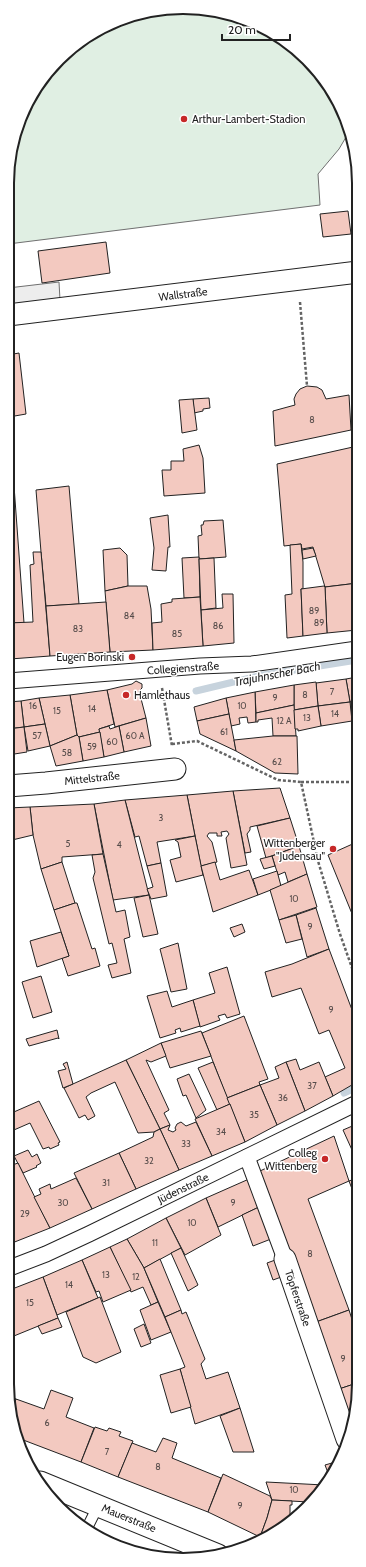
<svg xmlns="http://www.w3.org/2000/svg" width="366" height="1567" viewBox="0 0 366 1567" font-family="Cabin,sans-serif">
	<rect width="100%" height="100%" fill="#fff"/>
	<path fill="#e0efe3" stroke="#6f6f6f" d="M206 9 261 25 308 59 341 105 349 132 339 149 318 174 320 205 8 244 9 160 31 95 76 43 138 13Z"/>
	<path fill="#ededed" stroke="#6f6f6f" d="M59 282 60 300 8 306V288Z"/>
	<g fill="none" stroke-linecap="round" stroke-linejoin="round">
		<g stroke="#c7d3dd" stroke-width="7">
			<path d="M196 691 263 675 357 660"/>
			<path d="M344 1093 357 1087"/>
		</g>
	</g>
	<g fill="#f3c9c0" stroke="#222">
		<path d="M348 211 351 234 323 237 320 214Z"/>
		<path d="M106 242 110 273 42 283 38 251Z"/>
		<path d="M19 353 26 414 9 417 24 623H8V355Z"/>
		<path d="M307 386 317 387 322 390 326 399 349 395 351 430 275 446 273 411 295 405 294 399 296 394 300 389Z"/>
		<path d="M209 398 210 408 203 409V411L194 413 193 399Z"/>
		<path d="M193 399 197 430 182 433 179 400Z"/>
		<path d="M199 445 203 458 205 493 164 496 162 470H171V461H184L183 449Z"/>
		<path d="M358 446V500L353 447Z"/>
		<path d="M353 447 358 500V583L325 587 313 547 302 549 301 544 284 546 277 464Z"/>
		<path d="M69 486 79 604 46 606 41 552 36 490Z"/>
		<path d="M168 515 170 547H168L166 571 152 570 154 548 150 518Z"/>
		<path d="M223 520 226 557 199 559 198 536 202 535 201 525H203L204 521Z"/>
		<path d="M301 544 303 562V589H301L303 636 287 638 285 595 292 594 290 545Z"/>
		<path d="M120 548 127 555 128 586 105 591 103 550Z"/>
		<path d="M313 548 316 556 303 559 302 550Z"/>
		<path d="M33 552H41L50 656 10 659 8 623 33 622 30 565 34 564Z"/>
		<path d="M199 557 200 597 184 598 182 558Z"/>
		<path d="M214 558 216 608 201 610 199 559Z"/>
		<path d="M358 583 357 630 327 633 325 587Z"/>
		<path d="M128 586H147L151 609 153 650 110 652 105 591Z"/>
		<path d="M324 586 325 587 327 633 303 636 301 589Z"/>
		<path d="M222 594H233L234 643 203 646 201 610 223 608Z"/>
		<path d="M200 597 203 646 153 650 152 623 162 622 161 604 172 602V599Z"/>
		<path d="M106 602 110 652 50 656 46 606Z"/>
		<path d="M357 677V700L350 702 346 679Z"/>
		<path d="M346 679 350 702 318 706 316 683Z"/>
		<path d="M136 681 142 684V688L139 691 146 718 115 727 107 690 132 684Z"/>
		<path d="M316 682 318 706 294 710V685Z"/>
		<path d="M294 685V705L256 713 255 692Z"/>
		<path d="M107 690 114 724 99 729 100 732 79 737 77 735 70 695Z"/>
		<path d="M255 692 256 722 248 723 247 717 239 718 240 724 231 726 226 698Z"/>
		<path d="M70 695 77 735 50 746 39 698Z"/>
		<path d="M39 698 45 724 24 727 21 701Z"/>
		<path d="M226 698 229 714 197 721 194 707Z"/>
		<path d="M357 700V721H352L350 702Z"/>
		<path d="M21 701 24 727 8 729V702Z"/>
		<path d="M350 702 352 721 321 726 318 706Z"/>
		<path d="M294 705 296 736H273L272 718 258 720V722H256V713Z"/>
		<path d="M318 706 321 726 298 731V729H295L294 710Z"/>
		<path d="M229 714 234 740 236 751 200 734 197 721Z"/>
		<path d="M146 718 151 746 124 752 119 726Z"/>
		<path d="M45 724 50 746 28 751 24 727Z"/>
		<path d="M109 726 110 729 119 726 124 752 104 757 99 729Z"/>
		<path d="M24 727 27 752 8 755V729Z"/>
		<path d="M100 732 104 757 83 761 79 737Z"/>
		<path d="M77 735 79 737 83 761 56 766 50 746Z"/>
		<path d="M273 736H297L298 774 275 773 236 751 234 740Z"/>
		<path d="M357 754V772L354 760Z"/>
		<path d="M280 788 290 818 250 827V830L247 834 251 852 245 853 233 791Z"/>
		<path d="M233 791 247 865 231 868 226 838 229 834 227 831 221 832 222 836H217V833H209L207 836 212 842 217 862 201 866 187 795Z"/>
		<path d="M187 795 195 836 157 842 161 863 147 866 139 836 135 837 125 800Z"/>
		<path d="M125 800 149 895 113 900 94 804Z"/>
		<path d="M94 804 103 854 62 857V862L41 869 33 835 30 807Z"/>
		<path d="M30 807 33 835 8 841V808Z"/>
		<path d="M290 818 299 846 266 858 257 826Z"/>
		<path d="M195 836 203 875 176 882 170 860 181 857 178 842 175 840Z"/>
		<path d="M357 842V926L328 855Z"/>
		<path d="M299 846 307 874 288 882 285 872 278 875 272 856Z"/>
		<path d="M103 854 116 912 125 910 130 937 124 939 131 973 112 978 108 965 117 963 112 943 109 944 93 878 95 872 92 855Z"/>
		<path d="M272 856 275 866 264 869 260 859Z"/>
		<path d="M62 862 75 903 54 910 41 869Z"/>
		<path d="M215 862 220 880 249 870 258 895 213 912 201 866Z"/>
		<path d="M161 863 167 896 151 899 147 889 153 887 147 866Z"/>
		<path d="M277 871 281 886 258 895 253 879Z"/>
		<path d="M307 874 317 907 279 920 270 890Z"/>
		<path d="M149 895 158 934 143 937 134 898Z"/>
		<path d="M75 903H77L92 949 95 948 100 966 68 976 62 958 69 956 54 910Z"/>
		<path d="M316 908 329 949 307 957 296 915Z"/>
		<path d="M296 915 302 939 286 943 279 920Z"/>
		<path d="M242 924 245 932 234 937 230 928Z"/>
		<path d="M61 932 69 956 37 967 30 941Z"/>
		<path d="M178 943 187 989 171 992 160 949Z"/>
		<path d="M329 949 357 1023V1082L333 1096 325 1077 345 1068 329 1030 319 1034 301 988 272 997 265 972 292 964Z"/>
		<path d="M227 967 240 1014 227 1018 225 1014 218 1016 220 1020 200 1027 193 1000 215 993 209 973Z"/>
		<path d="M41 976 52 1012 33 1018 22 982Z"/>
		<path d="M167 991 172 1007 193 1000 200 1026 181 1032 180 1028 175 1030 176 1033 160 1038 147 996Z"/>
		<path d="M244 1016 268 1079 259 1082 260 1085 227 1098 202 1033Z"/>
		<path d="M57 1030 59 1039 58 1038 29 1046 26 1039Z"/>
		<path d="M201 1031 211 1056 170 1068 161 1043Z"/>
		<path d="M161 1043 166 1056 151 1062 146 1060 169 1110 164 1113 170 1125 160 1129 126 1060Z"/>
		<path d="M296 1059 300 1070 319 1062 333 1096 305 1111 286 1062Z"/>
		<path d="M126 1060 160 1129 154 1132 138 1133 115 1082 91 1093 86 1097 95 1116 88 1120 85 1115 79 1118 64 1088Z"/>
		<path d="M67 1062 73 1084 63 1088 58 1071 66 1069 63 1064Z"/>
		<path d="M213 1062 230 1104 217 1110 198 1068Z"/>
		<path d="M286 1062 305 1111 277 1125 260 1085 279 1078 275 1067Z"/>
		<path d="M189 1074 206 1110 196 1118 186 1095 183 1096 177 1079Z"/>
		<path d="M260 1085 277 1125 245 1142 227 1098Z"/>
		<path d="M39 1101 60 1142 58 1143 59 1145 50 1149 49 1147 43 1149 30 1123 7 1133V1115Z"/>
		<path d="M230 1104 245 1142 212 1156 195 1119Z"/>
		<path d="M181 1122 186 1126 196 1122 212 1156 179 1170 160 1129 170 1125 168 1130 173 1132 176 1130 175 1128 177 1124Z"/>
		<path d="M357 1124V1161L343 1130Z"/>
		<path d="M160 1129 179 1170 136 1189 119 1153 153 1137 154 1132Z"/>
		<path d="M334 1136 349 1181 308 1199 349 1310 316 1322 260 1171Z"/>
		<path d="M28 1150 32 1157 37 1154 41 1163 36 1166 37 1167 23 1173 14 1156Z"/>
		<path d="M119 1153 136 1189 92 1209 74 1173Z"/>
		<path d="M18 1163 50 1228 7 1245V1199L13 1196 7 1184V1167Z"/>
		<path d="M76 1178 92 1209 50 1228 34 1197 41 1194 39 1189 50 1184 51 1189Z"/>
		<path d="M357 1178V1202L349 1181Z"/>
		<path d="M249 1179 259 1207 218 1227 206 1198Z"/>
		<path d="M206 1198 221 1235 185 1255 166 1218Z"/>
		<path d="M259 1207 271 1239 253 1246 242 1215Z"/>
		<path d="M166 1218 181 1248 144 1268 127 1239Z"/>
		<path d="M127 1239 144 1268 158 1302 151 1305 143 1287 131 1292 110 1247Z"/>
		<path d="M110 1247 131 1290 103 1302 99 1291 96 1292 82 1260Z"/>
		<path d="M181 1248 198 1285 188 1291 171 1253Z"/>
		<path d="M160 1259 181 1310 165 1317 144 1268Z"/>
		<path d="M278 1259 284 1276 273 1280 267 1263Z"/>
		<path d="M82 1260 98 1298 57 1315 43 1277Z"/>
		<path d="M43 1277 58 1318 9 1338 7 1331V1291Z"/>
		<path d="M100 1297 121 1352 96 1363 83 1357 66 1312Z"/>
		<path d="M158 1302 171 1332 151 1340 140 1310Z"/>
		<path d="M181 1310 182 1314 186 1312 205 1359 201 1364 206 1379 228 1372 240 1408 195 1424 180 1369 185 1367 165 1317Z"/>
		<path d="M349 1310 357 1335V1383L339 1389 316 1322Z"/>
		<path d="M58 1318 62 1327 42 1334 38 1326Z"/>
		<path d="M144 1324 151 1343 141 1347 134 1329Z"/>
		<path d="M180 1369 191 1407 171 1413 160 1375Z"/>
		<path d="M357 1383V1407L352 1424 339 1389Z"/>
		<path d="M51 1390 73 1398 66 1417 94 1428 81 1462 18 1438 12 1410 16 1399 44 1409Z"/>
		<path d="M9 1396 16 1399 12 1410Z"/>
		<path d="M240 1408 254 1452H233L220 1416Z"/>
		<path d="M95 1427 107 1431 109 1428 121 1432 119 1436 133 1441 118 1477 81 1462Z"/>
		<path d="M163 1438 177 1443 172 1458 221 1478 208 1512 118 1477 132 1443 156 1452Z"/>
		<path d="M339 1461 336 1472 330 1478 325 1465Z"/>
		<path d="M223 1474 270 1496 272 1500 267 1518 260 1537 208 1512Z"/>
		<path d="M266 1482 324 1485 309 1502 272 1500Z"/>
		<path d="M272 1500 292 1501V1505H290V1514L286 1525 261 1538 260 1537 267 1518Z"/>
	</g>
	<g fill="none" stroke-linecap="round" stroke-linejoin="round">
		<g stroke="#222" stroke-width="12">
			<path id="service" d="M87 1528 98 1506"/>
		</g>
		<g stroke="#222" stroke-width="17">
			<g id="pedestrian">
				<path d="M8 681 200 666 252 664 357 649"/>
				<path d="M247 1157 285 1259"/>
				<path d="M7 1269 46 1254 89 1234 357 1103"/>
			</g>
		</g>
		<g stroke="#222" stroke-width="23">
			<g id="minor">
				<path d="M8 315 358 272"/>
				<path d="M8 786 46 783 175 769"/>
				<path d="M285 1259 347 1439"/>
				<path d="M40 1482 218 1555"/>
			</g>
		</g>
		<g stroke="#646464" stroke-width="2.5" stroke-dasharray="3 2" stroke-linecap="butt">
			<path d="M300 302 307 386"/>
			<path d="M162 688 172 746"/>
			<path d="M172 744 197 741 278 780 301 782 318 861 340 934 357 982"/>
			<path d="M301 782H357"/>
		</g>
		<use href="#service" stroke="#fff" stroke-width="10"/>
		<use href="#pedestrian" stroke="#fff" stroke-width="15"/>
		<use href="#minor" stroke="#fff" stroke-width="21"/>
	</g>
	<g fill="#c62828" stroke="#fff" stroke-width="1.5">
		<circle cx="184" cy="119" r="4"/>
		<circle cx="132" cy="657" r="4"/>
		<circle cx="126" cy="695" r="4"/>
		<circle cx="333" cy="849" r="4"/>
		<circle cx="325" cy="1159" r="4"/>
	</g>
	<g text-anchor="middle" stroke-width="3" stroke-linejoin="round" paint-order="stroke">
		<g font-size="9" fill="#564c4a">
			<text x="312" y="423">8</text>
			<text x="314" y="614">89</text>
			<text x="129" y="619">84</text>
			<text x="319" y="626">89</text>
			<text x="218" y="629">86</text>
			<text x="78" y="632">83</text>
			<text x="177" y="637">85</text>
			<text x="332" y="695">7</text>
			<text x="305" y="698">8</text>
			<text x="275" y="701">9</text>
			<text x="33" y="709">16</text>
			<text x="242" y="709">10</text>
			<text x="92" y="712">14</text>
			<text x="57" y="714">15</text>
			<text x="335" y="717">14</text>
			<text x="307" y="721">13</text>
			<text x="284" y="724">12 A</text>
			<text x="224" y="735">61</text>
			<text x="37" y="739">57</text>
			<text x="135" y="739">60 A</text>
			<text x="112" y="745">60</text>
			<text x="92" y="750">59</text>
			<text x="67" y="756">58</text>
			<text x="277" y="765">62</text>
			<text x="161" y="821">3</text>
			<text x="68" y="847">5</text>
			<text x="119" y="848">4</text>
			<text x="294" y="902">10</text>
			<text x="310" y="930">9</text>
			<text x="331" y="1013">9</text>
			<text x="312" y="1089">37</text>
			<text x="283" y="1101">36</text>
			<text x="254" y="1118">35</text>
			<text x="221" y="1135">34</text>
			<text x="186" y="1147">33</text>
			<text x="149" y="1164">32</text>
			<text x="106" y="1186">31</text>
			<text x="63" y="1206">30</text>
			<text x="233" y="1206">9</text>
			<text x="25" y="1217">29</text>
			<text x="192" y="1226">10</text>
			<text x="155" y="1246">11</text>
			<text x="310" y="1257">8</text>
			<text x="106" y="1278">13</text>
			<text x="136" y="1280">12</text>
			<text x="69" y="1288">14</text>
			<text x="30" y="1306">15</text>
			<text x="343" y="1362">9</text>
			<text x="47" y="1426">6</text>
			<text x="107" y="1455">7</text>
			<text x="158" y="1470">8</text>
			<text x="294" y="1493">10</text>
			<text x="240" y="1509">9</text>
		</g>
		<g font-size="11" fill="#222" stroke="#fff" text-anchor="end">
			<text x="192" y="123" text-anchor="start">Arthur-Lambert-Stadion</text>
			<text x="124" y="661">Eugen Borinski</text>
			<text x="134" y="699" text-anchor="start">Hamlethaus</text>
			<text x="325" y="847">Wittenberger<tspan x="325" dy="13">"Judensau"</tspan></text>
			<text x="317" y="1157">Colleg<tspan x="317" dy="13">Wittenberg</tspan></text>
		</g>
		<g font-size="11" fill="#222" stroke="#fff">
			<text transform="translate(183 294) rotate(-7)" y="4">Wallstraße</text>
			<text transform="translate(183 668) rotate(-4)" y="4">Collegienstraße</text>
			<text transform="translate(92 778) rotate(-6)" y="4">Mittelstraße</text>
			<text transform="translate(183 1188) rotate(-26)" y="4">Jüdenstraße</text>
			<text transform="translate(298 1298) rotate(71)" y="4">Töpferstraße</text>
			<text transform="translate(129 1518) rotate(22)" y="4">Mauerstraße</text>
		</g>
		<g font-size="12" font-style="italic" fill="#222" stroke="#fff">
			<text transform="translate(277 674) rotate(-11)" y="4">Trajuhnscher Bach</text>
		</g>
	</g>
	<path d="M0 0H366V1567H0ZM183 14H183A169 169 0 0 1 352 183V1384A169 169 0 0 1 183 1553H183A169 169 0 0 1 14 1384V183A169 169 0 0 1 183 14Z" fill="#fff" fill-rule="evenodd"/>
	<path fill="none" stroke="#222" stroke-width="2" d="M183 14H183A169 169 0 0 1 352 183V1384A169 169 0 0 1 183 1553H183A169 169 0 0 1 14 1384V183A169 169 0 0 1 183 14Z"/>
	<path d="M222 34v6h68v-6" fill="none" stroke="#222222" stroke-width="2"/>
	<text x="228" y="34" font-size="12" fill="#222222" stroke="#ffffff" stroke-width="3" paint-order="stroke">20 m</text>
</svg>
